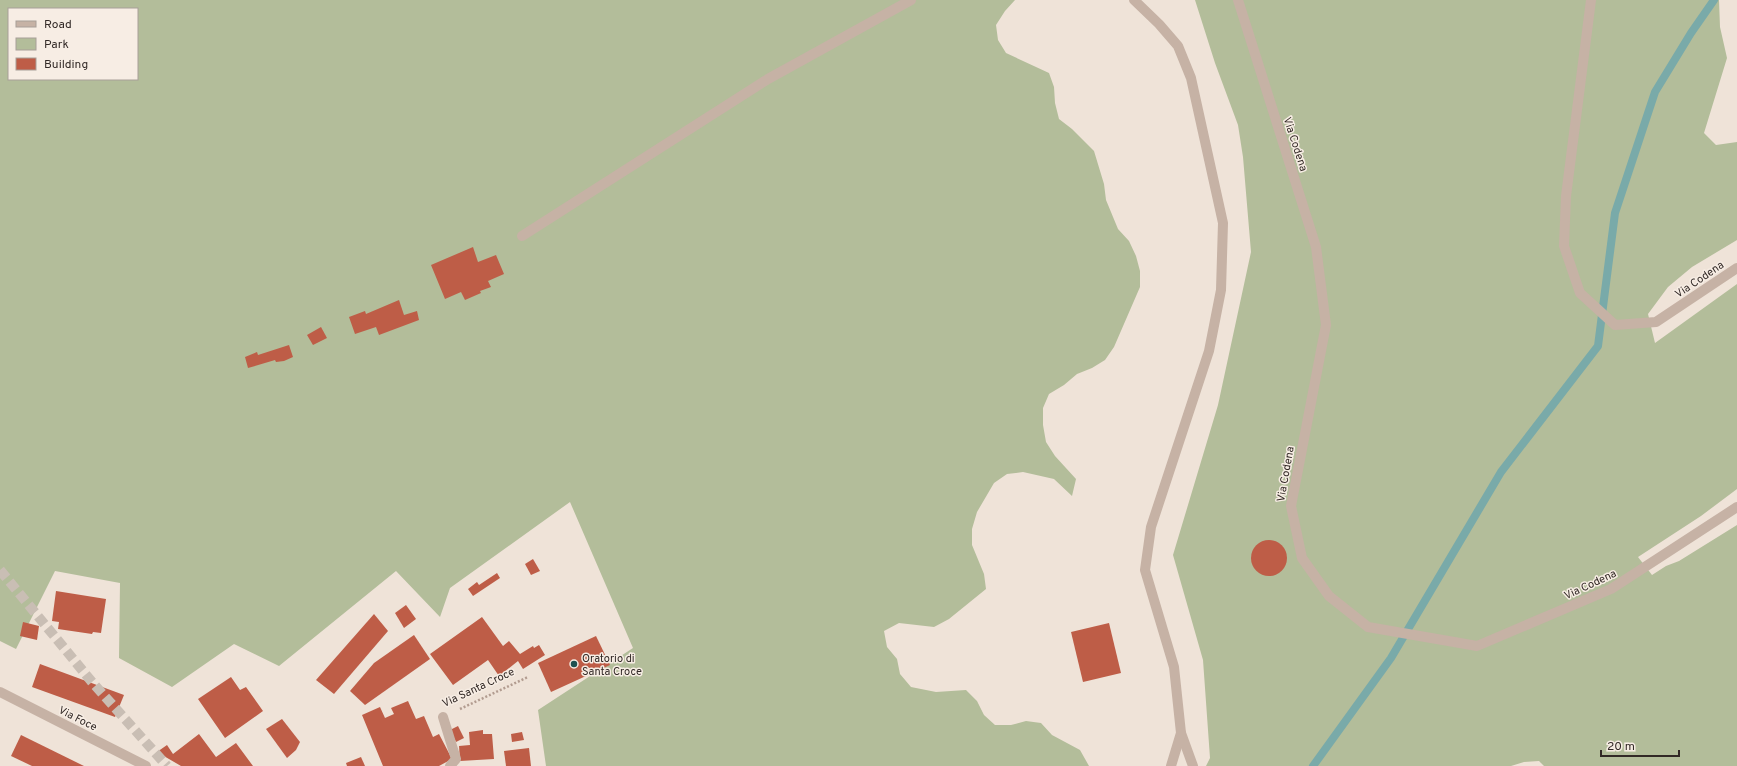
<svg xmlns="http://www.w3.org/2000/svg" width="1737" height="766" viewBox="0 0 1737 766" font-family="Overpass,sans-serif">
	<rect width="100%" height="100%" fill="#efe3d8"/>
	<g fill="#b3bd9a" fill-rule="evenodd">
		<path d="M0 0H1015L1005 11 996 25 998 40 1006 53 1049 73 1054 87 1055 103 1059 119 1072 129 1094 151 1104 184 1106 200 1118 229 1129 241 1136 256 1140 271V287L1114 347 1105 360 1092 368 1077 374 1064 385 1049 394 1043 408V425L1046 442 1055 456 1076 479 1072 496 1054 479 1023 472 1007 474 994 483 977 512 972 529V545L984 574 986 589 949 619 934 627 899 623 884 631 887 647 897 659 900 674 911 687 936 692 966 690 977 701 984 715 995 725H1011L1026 721 1041 723 1052 735 1080 750 1089 766H546L538 710 633 648 570 502 450 588 440 617 396 571 279 666 234 644 172 687 119 658 120 583 55 571 16 649 0 641ZM9 9H137V79H9Z"/>
		<path d="M1195 0H1719L1720 27 1727 58 1704 133 1716 145 1737 142V240L1692 267 1668 287 1648 314 1655 343 1737 284V489L1701 516 1638 557 1652 575 1666 566 1679 561 1737 525V766H1544L1539 761 1524 762 1511 766H1206L1210 758 1203 660 1173 555 1218 405 1251 252 1243 157 1238 125 1215 63Z"/>
	</g>
	<g fill="none" stroke-linecap="round" stroke-linejoin="round">
		<path stroke="#79aaa9" stroke-width="8" d="M1313 766 1391 658 1501 472 1598 346 1615 213 1655 92 1691 33 1714 0"/>
	</g>
	<g fill="#be5d47">
		<path d="M473 247 478 262 496 255 504 274 488 281 491 287 480 291 481 293 465 300 461 292 445 299 431 265Z"/>
		<path d="M399 300 404 315 417 311 419 320 379 335 376 327 355 334 349 317 365 311 366 314Z"/>
		<path d="M321 327 327 338 313 345 307 335Z"/>
		<path d="M289 345 293 357 284 361 276 362 275 360 248 368 245 357 257 352 258 355Z"/>
		<circle cx="1269" cy="558" r="18"/>
		<path d="M533 559 540 571 531 575 525 564Z"/>
		<path d="M497 573 500 578 473 596 468 589 477 582 479 585Z"/>
		<path d="M56 591 106 599 101 633 93 632 92 634 58 629 59 622 52 621Z"/>
		<path d="M406 605 416 619 404 628 395 613Z"/>
		<path d="M374 614 388 631 334 694 316 680Z"/>
		<path d="M482 617 503 646 509 641 520 654 533 646 534 648 539 645 545 655 523 669 518 661 499 676 488 660 453 685 430 654Z"/>
		<path d="M23 622 39 626 37 640 20 636Z"/>
		<path d="M1109 623 1121 673 1083 682 1071 632Z"/>
		<path d="M414 635 430 659 365 705 350 691 374 663Z"/>
		<path d="M596 636 610 665 551 692 538 663Z"/>
		<path d="M40 664 124 695 115 717 32 687Z"/>
		<path d="M231 677 240 690 246 687 263 711 225 738 198 699Z"/>
		<path d="M408 701 416 719 424 716 433 737 439 734 452 759 439 766H383L362 715 380 707 385 718 394 714 391 708Z"/>
		<path d="M282 719 300 742 296 750 287 758 266 729Z"/>
		<path d="M458 726 464 738 456 742 450 730Z"/>
		<path d="M483 730V734H492L494 759 460 761 459 746 470 745 469 732Z"/>
		<path d="M522 732 524 740 512 742 511 734Z"/>
		<path d="M199 734 216 757 236 743 253 766H181L157 752 167 745 173 754Z"/>
		<path d="M21 735 84 766H32L11 756Z"/>
		<path d="M529 748 531 766H506L504 751Z"/>
		<path d="M361 757 365 766H347L346 763Z"/>
	</g>
	<g fill="none" stroke-linecap="round" stroke-linejoin="round">
		<path stroke="#c9beb4" stroke-width="10" stroke-dasharray="10 5" stroke-linecap="butt" d="M0 570 92 682 167 766"/>
		<path stroke="#b29c90" stroke-width="2.5" stroke-dasharray="2 2" stroke-linecap="butt" d="M460 709 528 677"/>
		<path stroke="#c6b2a5" stroke-width="10" d="M522 236 768 79 911 0"/>
		<g stroke="#c6b2a5" stroke-width="10">
			<path d="M0 692 146 766"/>
			<path d="M443 717 456 759 450 766"/>
			<path d="M1181 733 1193 766"/>
		</g>
		<g stroke="#c6b2a5" stroke-width="10">
			<path d="M1134 0 1159 24 1178 46 1191 78 1223 223 1221 290 1209 351 1151 527 1145 570 1174 667 1181 733 1171 766"/>
			<path d="M1238 0 1316 247 1326 325 1291 506 1302 558 1329 596 1368 627 1477 646 1611 589 1737 507"/>
			<path d="M1591 0 1566 196 1564 246 1580 293 1615 325 1656 322 1737 268"/>
		</g>
	</g>
	<circle fill="#1e5151" stroke="#f7ede4" stroke-width="1.5" cx="574" cy="664" r="4"/>
	<g text-anchor="middle" stroke-width="3" stroke-linejoin="round" paint-order="stroke">
		<g font-size="11" fill="#322926" stroke="#f7ede4">
			<text transform="translate(1296 144) rotate(72)" y="4">Via Codena</text>
			<text transform="translate(1699 279) rotate(-34)" y="4">Via Codena</text>
			<text transform="translate(1285 474) rotate(-80)" y="4">Via Codena</text>
			<text transform="translate(1590 584) rotate(-25)" y="4">Via Codena</text>
			<text transform="translate(478 687) rotate(-25)" y="4">Via Santa Croce</text>
			<text transform="translate(78 718) rotate(27)" y="4">Via Foce</text>
		</g>
		<g font-size="11" fill="#322926" stroke="#f7ede4" text-anchor="start">
			<text x="582" y="662">Oratorio di<tspan x="582" dy="13">Santa Croce</tspan></text>
		</g>
	</g>
	<rect x="8" y="8" width="130" height="72" fill="#f7ede4" stroke="#a89f98"/>
	<rect x="16" y="21" width="20" height="6" fill="#c6b2a5" stroke="#a89f98"/>
	<text x="44" y="28" font-size="12" fill="#322926">Road</text>
	<rect x="16" y="38" width="20" height="12" fill="#b3bd9a" stroke="#a89f98"/>
	<text x="44" y="48" font-size="12" fill="#322926">Park</text>
	<rect x="16" y="58" width="20" height="12" fill="#be5d47" stroke="#a89f98"/>
	<text x="44" y="68" font-size="12" fill="#322926">Building</text>
	<path d="M1601 750v6h78v-6" fill="none" stroke="#322926" stroke-width="2"/>
	<text x="1607" y="750" font-size="12" fill="#322926" stroke="#f7ede4" stroke-width="3" paint-order="stroke">20 m</text>
</svg>
